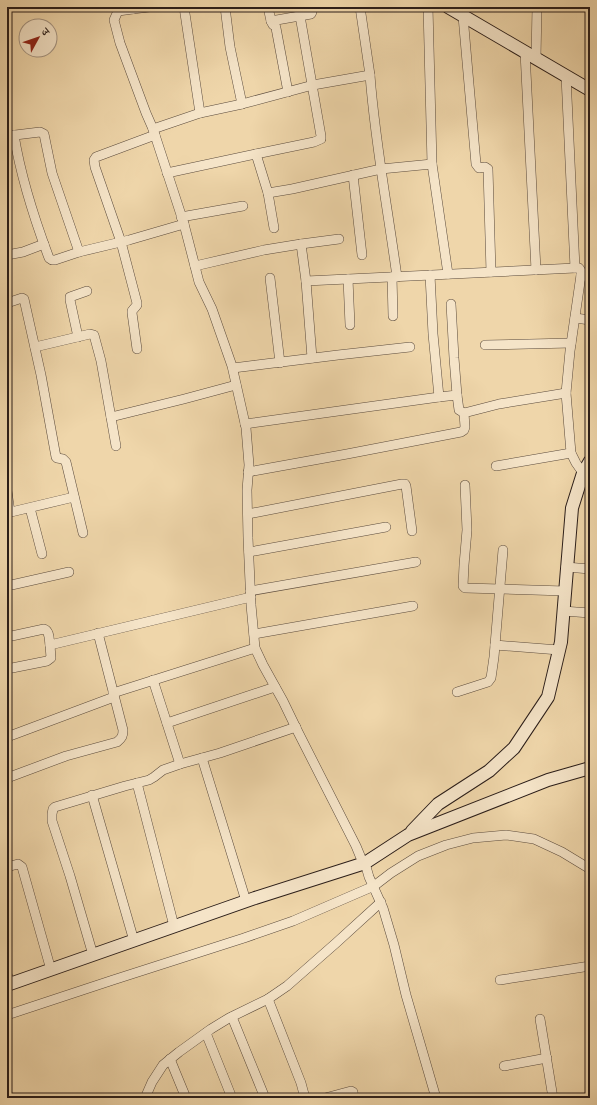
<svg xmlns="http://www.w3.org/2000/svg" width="597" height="1105" viewBox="0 0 597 1105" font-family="'IM FELL Great Primer','Noto Serif Devanagari',serif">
	<rect width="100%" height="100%" fill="#efd6aa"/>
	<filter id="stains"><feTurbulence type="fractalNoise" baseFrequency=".005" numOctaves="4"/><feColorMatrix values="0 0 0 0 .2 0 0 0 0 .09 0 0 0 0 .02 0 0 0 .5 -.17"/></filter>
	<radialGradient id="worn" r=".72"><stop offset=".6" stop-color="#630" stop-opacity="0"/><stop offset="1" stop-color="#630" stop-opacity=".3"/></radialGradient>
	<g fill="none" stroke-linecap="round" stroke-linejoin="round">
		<g stroke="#5b4b3d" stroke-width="10">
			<g id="street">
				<path d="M132 7 133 9 149 7"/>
				<path d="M184 7 200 113"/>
				<path d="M225 7 230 47 242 104"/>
				<path d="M268 7 271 21 311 14 312 12V7"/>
				<path d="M360 7 370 75"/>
				<path d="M428 7 432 164 448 274"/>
				<path d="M133 9 118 11 114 20 120 43 146 113 153 129 184 224 199 282 212 309 232 366 246 428 249 465 247 490 248 538 251 605 255 648 263 665 283 701 298 732 356 846 363 863"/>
				<path d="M463 16 476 164 479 168 485 167 488 169 491 272"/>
				<path d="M271 21 273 25H275L276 28 288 92"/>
				<path d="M525 52 536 270"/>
				<path d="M536 58 537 7"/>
				<path d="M566 76 575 268"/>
				<path d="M153 129 200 113 242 104 313 85 370 75C375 143 388 210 397 277"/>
				<path d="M14 135C21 178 34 218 49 258L52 260H55L79 252"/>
				<path d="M7 136 40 132 44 134 52 173 79 252 129 240 184 224"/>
				<path d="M256 154 314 142 321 139V136L300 16"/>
				<path d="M167 173 256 154 268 193 292 189 381 169 432 164"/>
				<path d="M353 175 362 255"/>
				<path d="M268 193 274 228"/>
				<path d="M181 217 243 206"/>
				<path d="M301 244 306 281 312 358"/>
				<path d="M7 255 23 252 44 244"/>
				<path d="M195 266 264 250 301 244 339 239"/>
				<path d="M581 275 570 351 566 393 571 453 576 463 583 473"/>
				<path d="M392 277 393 316"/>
				<path d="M270 278 280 363"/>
				<path d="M348 279 350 325"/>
				<path d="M306 281 575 268H579L581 271V275L590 277"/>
				<path d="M7 303 22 298 24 299 41 375 56 457 57 458 63 459 66 462 83 533"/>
				<path d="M575 318 590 320"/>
				<path d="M78 337 70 300V297L87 291"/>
				<path d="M485 345 571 343"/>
				<path d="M35 347 90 334 94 335 101 361 116 446"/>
				<path d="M137 349 132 313V311L137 305V303L121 242 95 167 94 160 96 157 155 135"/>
				<path d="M233 368 338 355 410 347"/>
				<path d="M457 395 459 410 464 413"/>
				<path d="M439 397 457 395 454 358 451 304"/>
				<path d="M111 417 184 399 236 385"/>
				<path d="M245 424 439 397 433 334 430 275"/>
				<path d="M496 466 571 453"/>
				<path d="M248 472 347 454 461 432 464 430 465 427 464 413 499 404 566 393"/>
				<path d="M465 485 467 530 464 565 463 586 465 588 565 591"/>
				<path d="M7 491 10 512"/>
				<path d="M30 508 42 554"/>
				<path d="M7 513 74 497"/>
				<path d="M248 514 402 484H405L406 486 412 531"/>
				<path d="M249 552 386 527"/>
				<path d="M566 567 590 569"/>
				<path d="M7 586 69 572"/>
				<path d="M250 591 416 562"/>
				<path d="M563 611 590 613"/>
				<path d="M254 634 413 606"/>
				<path d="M7 637 44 629C50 631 49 640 50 645L251 597"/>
				<path d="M495 645 559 650"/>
				<path d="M7 669 47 661 51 658 50 645"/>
				<path d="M153 680 180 764"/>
				<path d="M457 692 488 682 491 678 494 657 503 550"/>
				<path d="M113 693 255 648"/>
				<path d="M167 723 275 687"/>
				<path d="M7 737 114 697"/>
				<path d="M202 758 246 901"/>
				<path d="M7 778 66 756 117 742C122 738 123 736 123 730L98 633"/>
				<path d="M137 783 174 926"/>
				<path d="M92 795 134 941"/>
				<path d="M365 863 369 877 383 908 394 945 406 995 436 1098"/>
				<path d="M7 867 18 864 22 867 51 970"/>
				<path d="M93 955 70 876 52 821V814L53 809 55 807 125 786 149 780 154 777 163 770 180 764 220 753 296 727"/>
				<path d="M7 974 10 984"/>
				<path d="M500 980 590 966"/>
				<path d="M268 999 301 1083 305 1098"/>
				<path d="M7 1015 113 980 244 938 293 921 374 886 391 873 418 856 446 845 473 838 506 835 534 839 562 852 590 869"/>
				<path d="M232 1017 265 1098"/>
				<path d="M540 1019 553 1098"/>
				<path d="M206 1033 232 1098"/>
				<path d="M170 1059 186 1098"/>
				<path d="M504 1066 547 1058"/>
				<path d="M145 1098 152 1082 163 1065 179 1052 211 1029 229 1018 268 999 287 986 336 943 381 902"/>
				<path d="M325 1098 351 1091 353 1092 354 1098"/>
			</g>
		</g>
		<g stroke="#2a1d19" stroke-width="14">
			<g id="secondary">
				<path d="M448 7 590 90"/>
				<path d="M412 831 438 804 489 771 514 748 548 697 561 642 572 508 583 473 590 461"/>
				<path d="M7 985 255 898 365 863 408 835 548 780 590 768"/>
			</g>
		</g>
		<use href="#street" stroke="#f5e4c8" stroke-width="9"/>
		<use href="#secondary" stroke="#f5e4c8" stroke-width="12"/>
	</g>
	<rect width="597" height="1105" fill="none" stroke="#efd6aa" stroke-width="24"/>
	<rect x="8" y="8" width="581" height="1089" fill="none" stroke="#2a1d19" stroke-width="2"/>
	<rect x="12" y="12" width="573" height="1081" fill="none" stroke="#2a1d19"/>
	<g transform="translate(38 38) rotate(50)"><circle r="19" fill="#f5e4c8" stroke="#a49482"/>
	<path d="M0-3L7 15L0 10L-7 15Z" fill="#8f2418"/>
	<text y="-6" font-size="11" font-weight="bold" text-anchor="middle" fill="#2a1d19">उ</text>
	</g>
	<rect width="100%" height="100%" filter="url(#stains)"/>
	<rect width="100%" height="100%" fill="url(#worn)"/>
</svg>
